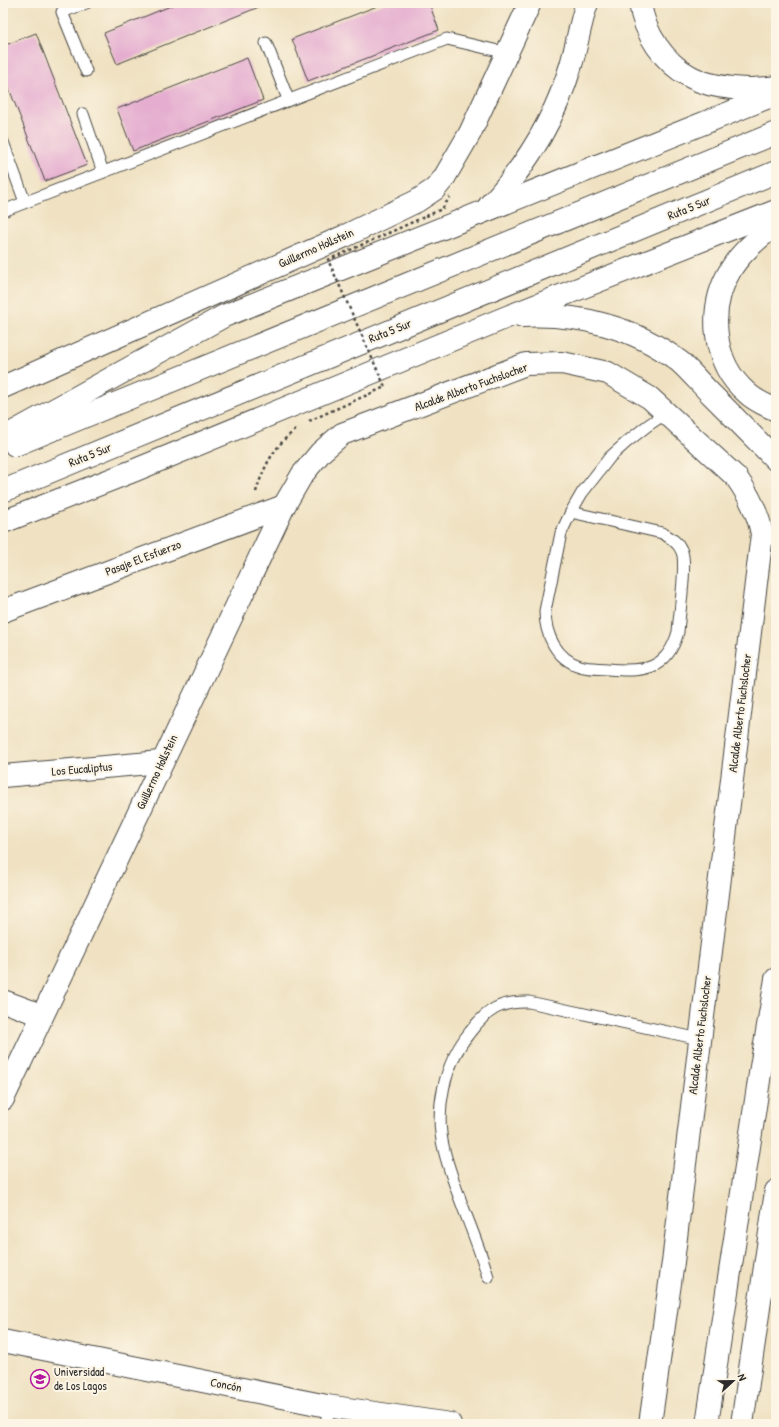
<svg xmlns="http://www.w3.org/2000/svg" width="779" height="1427" viewBox="0 0 779 1427" font-family="'Patrick Hand',sans-serif">
	<rect width="100%" height="100%" fill="#fcf5e5"/>
	<filter id="ink" filterUnits="userSpaceOnUse"><feTurbulence type="fractalNoise" baseFrequency=".025" numOctaves="2"/><feDisplacementMap in="SourceGraphic" scale="8" xChannelSelector="R" yChannelSelector="G"/><feConvolveMatrix kernelMatrix="1 2 1 2 8 2 1 2 1" color-interpolation-filters="sRGB"/></filter>
	<filter id="wash" filterUnits="userSpaceOnUse"><feTurbulence type="fractalNoise" baseFrequency=".012" numOctaves="4" result="noise"/><feDisplacementMap in="SourceGraphic" scale="16" xChannelSelector="R" yChannelSelector="G"/><feGaussianBlur stdDeviation="0.9" result="paint"/><feColorMatrix in="noise" values="0 0 0 0 0 0 0 0 0 0 0 0 0 0 0 0 0 1.4 0 .05"/><feComposite in="paint" operator="in"/></filter>
	<g filter="url(#wash)">
		<rect width="100%" height="100%" fill="#efe1c1"/>
		<g id="blocks">
			<g fill="#e5aed0">
				<path d="M178 3H263L264 5 117 64 104 33Z"/>
				<path d="M385 3H429L439 30 308 81 292 39Z"/>
				<path d="M36 33 87 165 45 181 3 73V46Z"/>
				<path d="M247 58 263 100 133 151 117 109Z"/>
			</g>
		</g>
	</g>
	<g filter="url(#ink)">
		<use href="#blocks" fill-opacity="0" stroke="#484642" stroke-width="1"/>
		<g fill="none" stroke-linecap="round" stroke-linejoin="round">
			<g stroke="#484642" stroke-width="13">
				<g id="service">
					<path d="M86 3 62 12 86 71"/>
					<path d="M266 43 288 99"/>
					<path d="M83 114 103 172"/>
					<path d="M3 142 25 202"/>
					<path d="M3 211 447 39 507 53"/>
					<path d="M571 512 662 533C671 538 679 543 682 552 687 564 679 616 678 632 667 671 643 672 608 669 599 668 589 669 580 666 556 659 545 634 545 611L561 533 571 512 582 493 610 457 628 441 647 426 666 413"/>
					<path d="M488 1277C476 1234 455 1194 444 1150 434 1110 444 1064 470 1032 487 1010 500 1001 529 1002L700 1039"/>
					<path d="M327 1424V1406"/>
				</g>
			</g>
			<g stroke="#484642" stroke-width="24">
				<g id="minor">
					<path d="M3 387 345 236 417 201 435 189 444 178 470 133 530 3"/>
					<path d="M3 611 284 506"/>
					<path d="M3 776 161 762"/>
					<path d="M3 1001 41 1015"/>
					<path d="M3 1099 284 506 302 475 321 452 342 434 526 364 562 363 608 373 650 398 736 477C749 495 758 512 762 534L673 1262 650 1424"/>
					<path d="M3 1341 327 1406 450 1424"/>
				</g>
			</g>
			<g stroke="#484642" stroke-width="24">
				<g id="trunk">
					<path d="M707 1424 761 1067 776 979"/>
					<path d="M742 1424 776 1191"/>
				</g>
			</g>
			<g stroke="#484642" stroke-width="24">
				<g id="motorway">
					<path d="M640 3C644 33 664 63 691 77 713 89 751 91 776 87"/>
					<path d="M489 206C527 165 555 119 571 65 577 45 580 23 587 3"/>
					<path d="M776 224C760 237 741 252 731 269 707 308 712 363 747 393 755 401 766 405 776 410"/>
					<path d="M522 316C578 313 635 327 680 362 691 372 701 384 712 395 733 416 755 438 776 460"/>
					<path d="M3 438 224 316 776 94"/>
					<path d="M15 445 776 133"/>
					<path d="M3 491 776 172"/>
					<path d="M3 522 133 471 507 317 776 211"/>
				</g>
			</g>
			<path stroke="#484642" stroke-width="2.5" stroke-dasharray="3 3" stroke-linecap="butt" d="M256 492C263 468 275 444 297 429"/>
			<use href="#service" stroke="#fff" stroke-width="11"/>
			<use href="#minor" stroke="#fff" stroke-width="22"/>
			<use href="#trunk" stroke="#fff" stroke-width="22"/>
			<use href="#motorway" stroke="#fff" stroke-width="22"/>
			<path stroke="#484642" stroke-width="2.5" stroke-dasharray="3 3" stroke-linecap="butt" d="M309 421 385 387 328 260 442 209 450 197"/>
		</g>
	</g>
	<defs>
		<g id="university-ring" transform="scale(1)"><circle r="9.5" fill="#fcf5e5" stroke="#b5179e" stroke-width="1.5"/><path d="M0-5L7-2L0 1L-7-2ZM-4 1L0 2.5L4 1V4Q0 6-4 4Z" fill="#b5179e"/></g>
	</defs>
	<g fill-rule="evenodd">
		<use href="#university-ring" x="40" y="1379"/>
	</g>
	<g text-anchor="middle" stroke-width="4" stroke-linejoin="round" paint-order="stroke">
		<g font-size="12" fill="#2b2b2b" stroke="#fcf5e5">
			<text transform="translate(689 208) rotate(-22)" y="4">Ruta 5 Sur</text>
			<text transform="translate(316 248) rotate(-24)" y="4">Guillermo Hollstein</text>
			<text transform="translate(390 331) rotate(-22)" y="4">Ruta 5 Sur</text>
			<text transform="translate(471 387) rotate(-20)" y="4">Alcalde Alberto Fuchslocher</text>
			<text transform="translate(90 455) rotate(-22)" y="4">Ruta 5 Sur</text>
			<text transform="translate(143 558) rotate(-21)" y="4">Pasaje El Esfuerzo</text>
			<text transform="translate(740 713) rotate(-83)" y="4">Alcalde Alberto Fuchslocher</text>
			<text transform="translate(82 769) rotate(-5)" y="4">Los Eucaliptus</text>
			<text transform="translate(157 772) rotate(-65)" y="4">Guillermo Hollstein</text>
			<text transform="translate(700 1035) rotate(-83)" y="4">Alcalde Alberto Fuchslocher</text>
			<text transform="translate(226 1385) rotate(11)" y="4">Concón</text>
		</g>
		<g font-size="12" fill="#2b2b2b" stroke="#fcf5e5" text-anchor="start">
			<text x="54" y="1376">Universidad<tspan x="54" dy="14">de Los Lagos</tspan></text>
		</g>
	</g>
	<rect width="779" height="1427" fill="none" stroke="#fcf5e5" stroke-width="16"/>
	<g transform="translate(733 1381) rotate(68)" stroke="#fcf5e5" stroke-width="3" paint-order="stroke">
	<path d="M0-3L7 15L0 10L-7 15Z" fill="#2b2b2b"/>
	<text y="-6" font-size="11" font-weight="bold" text-anchor="middle" fill="#2b2b2b">N</text>
	</g>
</svg>
